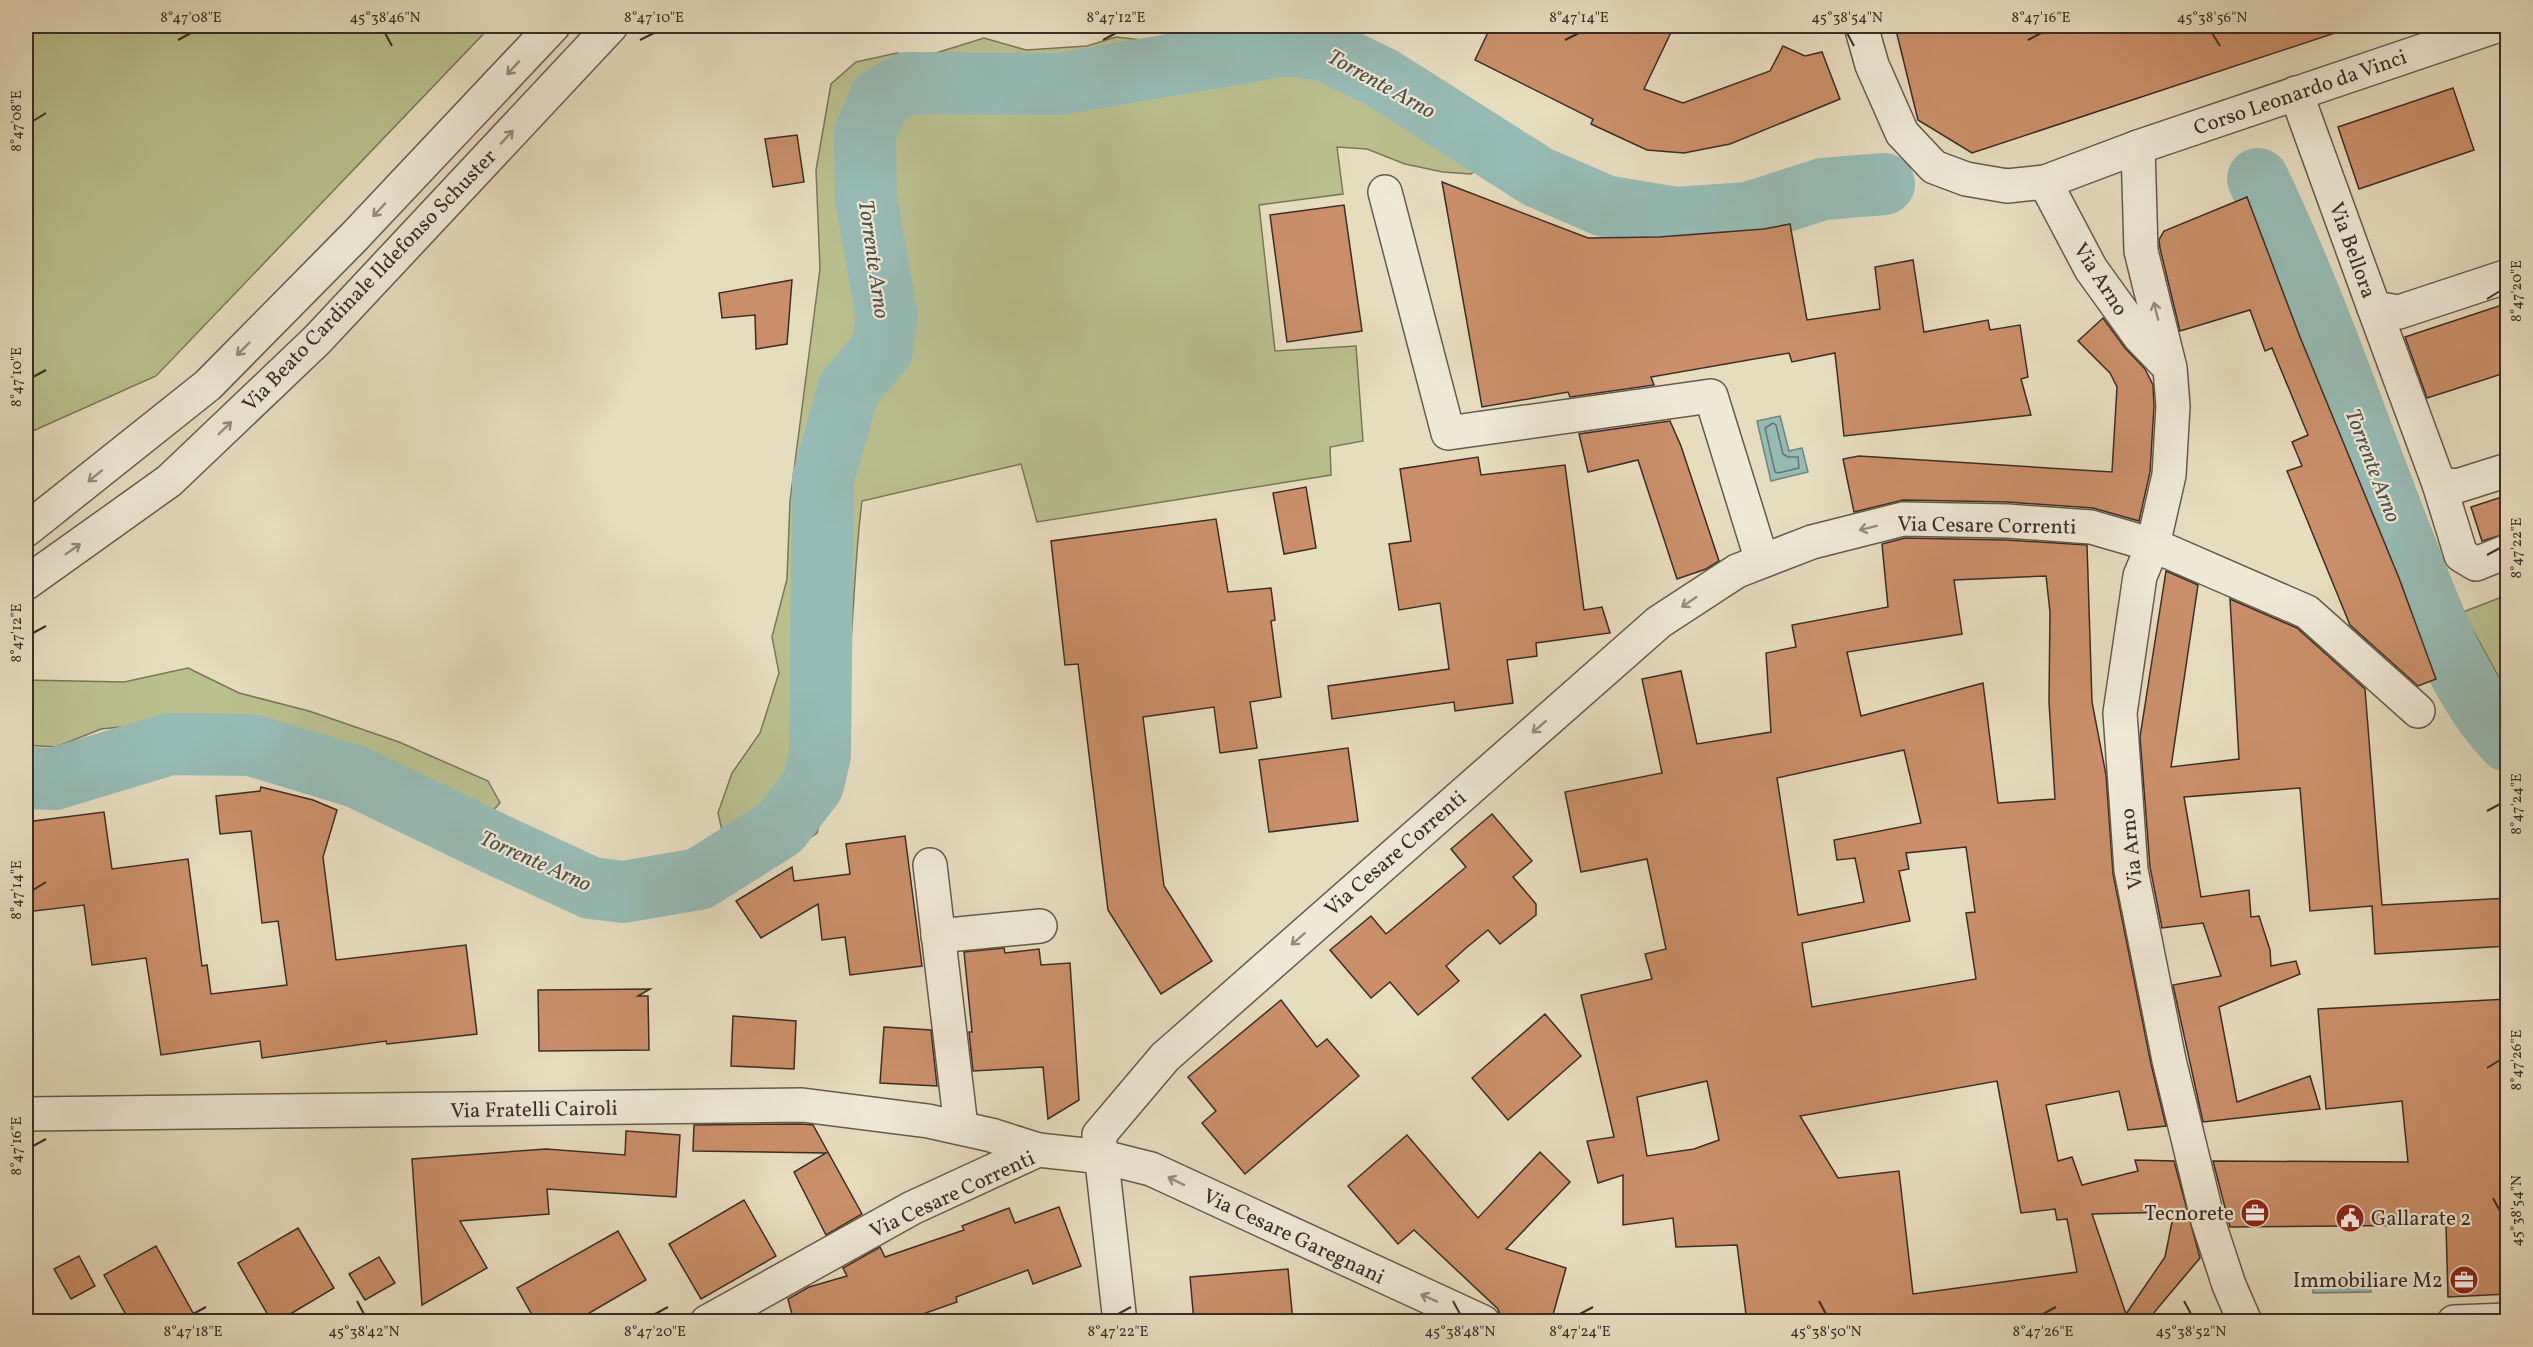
<svg xmlns="http://www.w3.org/2000/svg" width="2533" height="1347" viewBox="0 0 2533 1347" font-family="Vollkorn,serif">
	<rect width="100%" height="100%" fill="#e6dcbe"/>
	<filter id="stains"><feTurbulence type="fractalNoise" baseFrequency=".00333" numOctaves="4"/><feColorMatrix values="0 0 0 0 .2 0 0 0 0 .09 0 0 0 0 .02 0 0 0 .5 -.17"/></filter>
	<radialGradient id="worn" r=".72"><stop offset=".6" stop-color="#630" stop-opacity="0"/><stop offset="1" stop-color="#630" stop-opacity=".3"/></radialGradient>
	<g fill="#babf8e" stroke="#7a765a" stroke-width="1.5">
		<path d="M26 26H491L156 376 26 434Z"/>
		<path d="M1318 26 1343 37 1433 95 1484 107 1517 137 1471 174 1443 172 1405 164 1367 149 1337 147 1343 194 1259 205 1275 351 1356 346 1363 441 1330 447 1331 475 1037 522 1021 464 862 501C855 555 854 611 849 666 843 723 831 778 817 833L765 868 724 839 718 813 732 773 760 733 779 673 772 637 787 579 790 501 820 269 816 170 831 84 856 62 897 53 923 57 984 38 1026 50 1087 46 1116 37 1167 43 1253 30Z"/>
		<path d="M2507 595H2508L2507 692 2463 612Z"/>
		<path d="M188 668 239 693 309 711 399 742 488 781 500 803 488 816 449 806 391 766 344 757 280 735 208 721 170 722 101 729 56 747 26 745V680L124 682Z"/>
	</g>
	<g fill="#96bbb4" stroke="#71837b" stroke-width="1.5">
		<path d="M1780 416 1789 451 1802 448 1808 472 1771 481 1757 421Z"/>
		<path d="M2370 1279 2371 1292 2313 1293V1281Z"/>
	</g>
	<g fill="none" stroke-linecap="round" stroke-linejoin="round">
		<path stroke="#68746d" stroke-width="1.5" d="M1773 423 1776 425 1783 454 1788 457H1798L1799 468 1778 473 1775 472 1765 428Z"/>
		<g stroke="#96bbb4" stroke-width="62">
			<path d="M2258 179C2313 293 2354 415 2400 533 2427 600 2457 689 2508 741"/>
			<path d="M26 778 54 779 170 744 251 745 357 777 504 848 591 888 623 892 699 879 780 828 813 785 820 755 823 479 849 388 882 350 887 316 866 199 865 134 880 98 907 83 1059 84 1287 45 1325 50 1382 78 1538 177 1605 206 1677 218 1748 213 1823 189 1884 184"/>
		</g>
	</g>
	<g fill="#ca8f6a" stroke="#3a2e26" stroke-width="1.5" fill-rule="evenodd">
		<path d="M1491 26H1674L1644 89 1683 103 1770 71 1783 46 1805 56 1822 52 1840 99 1730 144 1684 153 1647 150 1591 124 1593 119 1475 60Z"/>
		<path d="M1895 26H2340L2341 31 1972 153 1918 120Z"/>
		<path d="M2453 88 2474 150 2359 189 2338 127Z"/>
		<path d="M797 135 804 182 773 187 765 139Z"/>
		<path d="M1442 182 1588 238 1659 237 1764 229 1790 224 1807 320 1880 309 1875 267 1913 260 1924 332 1988 320 1990 330 2020 325 2028 377 2021 379 2031 415 1844 436 1835 353 1792 362 1789 353 1651 377 1654 385 1570 397 1568 392 1482 407Z"/>
		<path d="M2247 197 2300 337 2399 578 2436 679 2418 686 2350 625 2287 471 2302 466 2292 442 2308 435 2272 348 2265 351 2250 310 2180 331 2160 248 2159 240 2164 231Z"/>
		<path d="M1344 205 1362 331 1287 342 1270 215Z"/>
		<path d="M792 280 787 344 756 349 755 315 722 318 719 293Z"/>
		<path d="M2508 303V372L2427 398 2405 337Z"/>
		<path d="M2103 318 2125 348 2145 369 2153 385 2154 406 2150 472 2139 521 2093 508 2007 502 1903 500 1854 512 1843 459 1859 456 2112 472 2117 387 2110 373 2078 341Z"/>
		<path d="M1670 421 1681 446 1719 561 1706 569 1677 579 1638 460 1588 472 1579 434Z"/>
		<path d="M1478 457 1481 475 1565 465 1584 610 1602 607 1610 633 1536 643 1537 656 1507 660 1513 703 1455 711 1454 702 1332 719 1328 686 1449 669 1440 603 1399 610 1389 544 1411 541 1400 469Z"/>
		<path d="M1306 487 1316 548 1284 554 1273 493Z"/>
		<path d="M2508 495V533L2482 541 2471 507Z"/>
		<path d="M1216 519 1228 592 1271 588 1275 620 1271 621 1281 697 1250 702 1257 748 1220 753 1214 707 1143 717 1164 886 1212 961 1161 994 1108 910 1078 664 1065 665 1051 541Z"/>
		<path d="M1905 538 2006 540 2087 545 2092 702 2106 775 2113 874 2151 1064 2166 1126 2128 1130 2119 1091 2046 1105 2058 1161 2072 1157 2082 1185 2138 1171 2135 1160 2174 1161 2200 1258 2146 1322H1747L1737 1245 1676 1247 1673 1218 1623 1225V1175L1598 1183 1587 1141 1614 1137 1581 995 1652 979 1645 954 1666 949 1647 859 1581 872 1565 792 1662 773 1642 679 1681 671 1697 744 1771 732 1766 653 1796 647 1792 625 1888 607 1882 544ZM2046 576 2050 612 2049 702 2055 799 1998 803 1983 683 1861 716 1847 652 1962 634 1954 580ZM1904 750 1921 823 1834 840 1837 860 1855 858 1864 902 1798 915 1777 778ZM1966 847 1975 912 1966 913 1976 979 1812 1007 1802 943 1910 921 1899 871 1909 869 1906 853ZM1707 1081 1719 1140 1694 1149 1647 1156 1637 1097ZM1997 1081 2021 1213 2055 1209 2057 1220 2067 1219 2077 1272 1913 1294 1899 1171 1838 1178 1800 1116ZM2174 1212 2165 1257 2126 1314 2092 1214Z"/>
		<path d="M2166 571 2198 585 2171 767 2239 759 2230 599 2297 628 2365 689 2382 905 2508 898V946L2375 954 2372 906 2310 911 2300 788 2184 797 2201 897 2249 890 2251 917 2259 916 2270 950 2271 966 2296 961 2300 974 2219 1007 2237 1102 2310 1076 2320 1109 2203 1122 2173 985 2221 976 2203 923 2162 928 2150 867 2140 737Z"/>
		<path d="M1348 748 1358 821 1269 832 1259 760Z"/>
		<path d="M261 787 313 800 337 810 323 857 336 960 466 945 477 1034 387 1044 386 1041 262 1058 260 1041 161 1055 146 958 92 965 84 905 26 912V822L104 812 112 869 188 859 202 966 207 965 211 994 287 985 278 921 262 923 251 831 220 834 216 796 260 791Z"/>
		<path d="M1492 814 1532 861 1513 877 1536 904V915L1500 944 1488 930 1466 948 1446 966 1459 981 1418 1015 1390 982 1371 998 1330 950 1371 916 1386 934 1466 867 1451 849Z"/>
		<path d="M905 836 922 966 850 975 845 937 822 940 818 904 761 938 736 901 792 867 794 881 850 874 846 844Z"/>
		<path d="M1004 948 1005 953 1039 949 1041 965 1070 963 1079 1100 1048 1119 1043 1067 973 1071 969 1032H972L964 952Z"/>
		<path d="M650 989 638 996H648L649 1050 539 1051 538 990Z"/>
		<path d="M2508 999V1294L2448 1297 2446 1225 2230 1227 2213 1161 2408 1162 2402 1101 2326 1109 2318 1009Z"/>
		<path d="M1281 1000 1317 1047 1327 1039 1359 1076 1245 1174 1202 1123 1216 1111 1188 1077Z"/>
		<path d="M1545 1014 1581 1056 1508 1120 1472 1078Z"/>
		<path d="M733 1016 796 1021 794 1069 731 1066Z"/>
		<path d="M884 1027 931 1030 937 1086 880 1083Z"/>
		<path d="M801 1124 813 1125 862 1214 826 1235 794 1172 826 1153 693 1151 694 1125Z"/>
		<path d="M626 1131 680 1135 676 1197 547 1189 549 1214 460 1221 487 1268 422 1305 412 1159 546 1149 625 1155Z"/>
		<path d="M1407 1135 1478 1218 1540 1152 1570 1182 1506 1249 1566 1268 1551 1322H1502L1498 1309 1414 1230 1398 1244 1348 1186Z"/>
		<path d="M744 1200 776 1256 701 1299 669 1244Z"/>
		<path d="M1059 1207 1081 1266 1033 1284 1028 1270 956 1297 957 1302 900 1322H794L788 1299 809 1287 847 1276 843 1268 880 1247 885 1257 964 1230 962 1226 1009 1208 1015 1223Z"/>
		<path d="M298 1228 334 1288 277 1322H272L238 1263Z"/>
		<path d="M618 1231 646 1280 574 1322H536L517 1288Z"/>
		<path d="M156 1246 198 1322H130L104 1275Z"/>
		<path d="M79 1256 95 1286 71 1299 54 1269Z"/>
		<path d="M379 1257 395 1283 365 1300 349 1274Z"/>
		<path d="M1288 1269 1293 1322H1194L1190 1277Z"/>
	</g>
	<g fill="none" stroke-linecap="round" stroke-linejoin="round">
		<g stroke="#655a4c" stroke-width="36">
			<g id="minor">
				<path d="M1861 26 1872 65 1902 133 1934 167 1966 179 2007 186 2045 182 2138 147 2496 26"/>
				<path d="M2296 93 2374 308 2399 312 2508 276"/>
				<path d="M2138 147 2141 251 2170 368 2173 406 2169 475 2153 545 2140 576 2120 713 2131 870 2169 1060 2208 1221 2229 1285 2245 1322"/>
				<path d="M2045 182 2091 269 2140 337 2168 366"/>
				<path d="M1385 192 1448 433 1711 396 1762 561"/>
				<path d="M2374 308 2439 484 2457 486 2508 470"/>
				<path d="M2439 484 2461 555 2476 564 2508 551"/>
				<path d="M26 530 208 385 354 237 553 26"/>
				<path d="M26 583 169 481 317 340 611 26"/>
				<path d="M930 865 961 1127"/>
				<path d="M938 936 1040 926"/>
				<path d="M26 1114 802 1105 928 1121 991 1135 1038 1150"/>
				<path d="M707 1322 912 1208 1038 1150 1103 1157 1151 1169 1483 1322"/>
				<path d="M1120 1322 1099 1135 1165 1057 1659 622 1737 571 1812 542 1903 519 2007 521 2091 527 2153 545 2307 612 2418 711"/>
				<path d="M2454 1322 2508 1320"/>
			</g>
		</g>
		<use href="#minor" stroke="#efe8d5" stroke-width="33"/>
	</g>
	<defs><path id="oneway-shaft" d="M-6 0H5M1.5-3L5.5 0L1.5 3" fill="none" stroke-width="1.6" stroke-linecap="round" stroke-linejoin="round" transform="scale(1.5)"/></defs>
	<g stroke="#948b7e">
		<use href="#oneway-shaft" transform="translate(513 68) rotate(133)"/>
		<use href="#oneway-shaft" transform="translate(507 137) rotate(-47)"/>
		<use href="#oneway-shaft" transform="translate(379 210) rotate(133)"/>
		<use href="#oneway-shaft" transform="translate(2156 311) rotate(-104)"/>
		<use href="#oneway-shaft" transform="translate(243 349) rotate(135)"/>
		<use href="#oneway-shaft" transform="translate(225 428) rotate(-44)"/>
		<use href="#oneway-shaft" transform="translate(95 476) rotate(141)"/>
		<use href="#oneway-shaft" transform="translate(1868 528) rotate(166)"/>
		<use href="#oneway-shaft" transform="translate(73 549) rotate(-35)"/>
		<use href="#oneway-shaft" transform="translate(1689 602) rotate(146)"/>
		<use href="#oneway-shaft" transform="translate(1539 727) rotate(139)"/>
		<use href="#oneway-shaft" transform="translate(1298 939) rotate(139)"/>
		<use href="#oneway-shaft" transform="translate(1176 1181) rotate(-155)"/>
		<use href="#oneway-shaft" transform="translate(1429 1298) rotate(-156)"/>
	</g>
	<path fill="none" stroke="#3a2e26" stroke-width="2" d="M385 33 392 46M1847 33 1854 46M2212 33 2220 46M178 40 191 33M640 40 654 33M1103 40 1116 33M1565 40 1579 33M2028 40 2041 33M33 121 46 113M2487 299 2500 291M33 377 46 370M2487 555 2500 548M33 633 46 626M2487 811 2500 804M33 890 46 882M2487 1068 2500 1060M33 1146 46 1139M2493 1198 2500 1211M357 1301 364 1314M1453 1301 1460 1314M1819 1301 1826 1314M2184 1301 2191 1314M193 1314 206 1307M655 1314 668 1307M1118 1314 1131 1307M1580 1314 1593 1307M2043 1314 2056 1307"/>
	<defs>
		<g id="office-disc" transform="scale(1.5)"><circle r="9.5" fill="#8f2418" stroke="#efe8d5"/><path d="M-6-3h4V-5.5h4V-3h4V5H-6ZM-1-4.5V-3h2v-1.5ZM-6 0V1H6V0Z" fill="#fff"/></g>
		<g id="civic-disc" transform="scale(1.5)"><circle r="9.5" fill="#8f2418" stroke="#efe8d5"/><path d="M-.6-6.5H3V-4.5H.6V-3L4-1V1h2V6H-6V1h2V-1L-.6-3ZM-1.2 2.5V6h2.4V2.5Z" fill="#fff"/></g>
	</defs>
	<g fill-rule="evenodd">
		<use href="#office-disc" x="2255" y="1213"/>
		<use href="#civic-disc" x="2350" y="1218"/>
		<use href="#office-disc" x="2464" y="1280"/>
	</g>
	<g text-anchor="middle" stroke-width="4.5" stroke-linejoin="round" paint-order="stroke">
		<g font-size="21" fill="#3a2e26" stroke="#efe8d5">
			<text transform="translate(2300 92) rotate(-19)" y="7">Corso Leonardo da Vinci</text>
			<text transform="translate(2353 250) rotate(70)" y="7">Via Bellora</text>
			<text transform="translate(2101 279) rotate(57)" y="7">Via Arno</text>
			<text transform="translate(369 280) rotate(-46)" y="7">Via Beato Cardinale Ildefonso Schuster</text>
			<text transform="translate(1987 525) rotate(1)" y="7">Via Cesare Correnti</text>
			<text transform="translate(2131 849) rotate(-96)" y="7">Via Arno</text>
			<text transform="translate(1395 853) rotate(-41)" y="7">Via Cesare Correnti</text>
			<text transform="translate(534 1109) rotate(-1)" y="7">Via Fratelli Cairoli</text>
			<text transform="translate(952 1194) rotate(-25)" y="7">Via Cesare Correnti</text>
			<text transform="translate(1294 1236) rotate(25)" y="7">Via Cesare Garegnani</text>
		</g>
		<g font-size="21" fill="#3a2e26" stroke="#efe8d5" text-anchor="end">
			<text x="2234" y="1220">Tecnorete</text>
			<text x="2371" y="1225" text-anchor="start">Gallarate 2</text>
			<text x="2443" y="1287">Immobiliare M2</text>
		</g>
		<g font-size="22" font-style="italic" fill="#51514a" stroke="#efe8d5">
			<text transform="translate(1382 83) rotate(29)" y="8">Torrente Arno</text>
			<text transform="translate(875 259) rotate(82)" y="8">Torrente Arno</text>
			<text transform="translate(2374 465) rotate(69)" y="8">Torrente Arno</text>
			<text transform="translate(536 860) rotate(24)" y="8">Torrente Arno</text>
		</g>
	</g>
	<rect width="2533" height="1347" fill="none" stroke="#e6dcbe" stroke-width="66"/>
	<rect x="33" y="33" width="2467" height="1281" fill="none" stroke="#3a2e26" stroke-width="2"/>
	<g font-size="15" text-anchor="middle" fill="#3a2e26">
		<text x="191" y="22">8°47'08"E</text>
		<text x="385" y="22">45°38'46"N</text>
		<text x="654" y="22">8°47'10"E</text>
		<text x="1116" y="22">8°47'12"E</text>
		<text x="1579" y="22">8°47'14"E</text>
		<text x="1847" y="22">45°38'54"N</text>
		<text x="2041" y="22">8°47'16"E</text>
		<text x="2212" y="22">45°38'56"N</text>
		<text transform="translate(16 121) rotate(-90)" y="5">8°47'08"E</text>
		<text transform="translate(2516 291) rotate(-90)" y="5">8°47'20"E</text>
		<text transform="translate(16 377) rotate(-90)" y="5">8°47'10"E</text>
		<text transform="translate(2516 548) rotate(-90)" y="5">8°47'22"E</text>
		<text transform="translate(16 633) rotate(-90)" y="5">8°47'12"E</text>
		<text transform="translate(2516 804) rotate(-90)" y="5">8°47'24"E</text>
		<text transform="translate(16 890) rotate(-90)" y="5">8°47'14"E</text>
		<text transform="translate(2516 1060) rotate(-90)" y="5">8°47'26"E</text>
		<text transform="translate(16 1146) rotate(-90)" y="5">8°47'16"E</text>
		<text transform="translate(2516 1211) rotate(-90)" y="5">45°38'54"N</text>
		<text x="193" y="1336">8°47'18"E</text>
		<text x="364" y="1336">45°38'42"N</text>
		<text x="655" y="1336">8°47'20"E</text>
		<text x="1118" y="1336">8°47'22"E</text>
		<text x="1460" y="1336">45°38'48"N</text>
		<text x="1580" y="1336">8°47'24"E</text>
		<text x="1826" y="1336">45°38'50"N</text>
		<text x="2043" y="1336">8°47'26"E</text>
		<text x="2191" y="1336">45°38'52"N</text>
	</g>
	<rect width="100%" height="100%" filter="url(#stains)"/>
	<rect width="100%" height="100%" fill="url(#worn)"/>
</svg>
